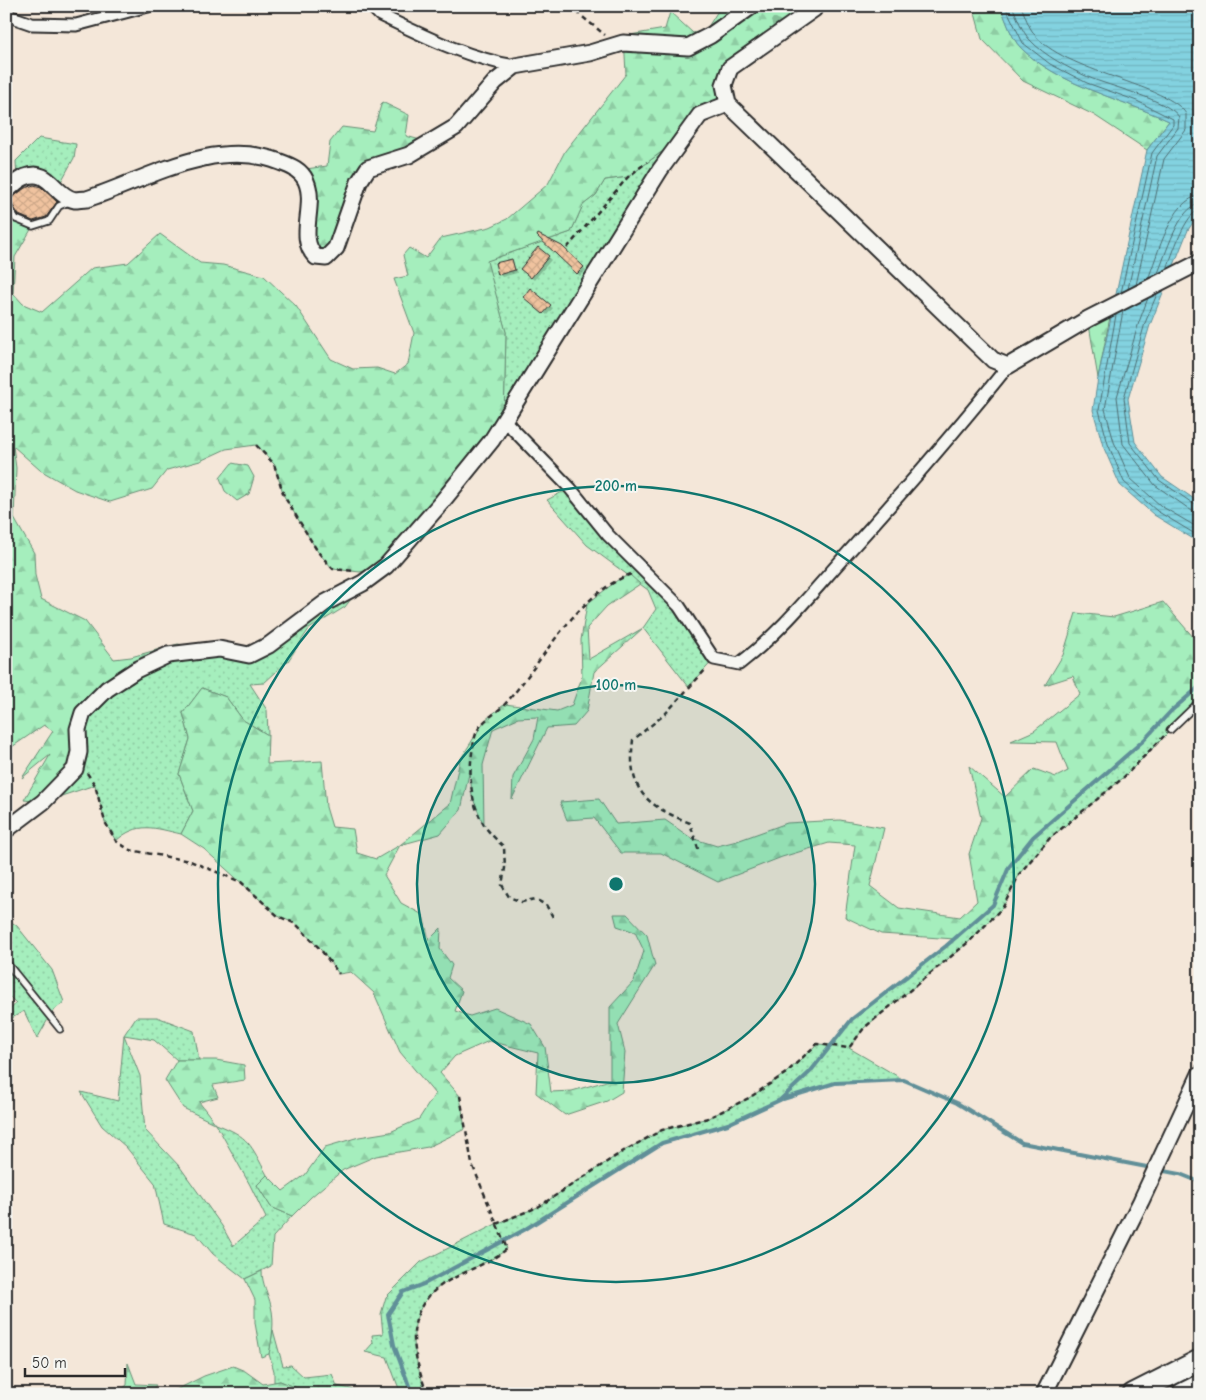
<svg xmlns="http://www.w3.org/2000/svg" width="1206" height="1400" viewBox="0 0 1206 1400" font-family="'Comic Neue',sans-serif">
	<defs>
		<pattern id="grass-dots" width="8" height="8" patternUnits="userSpaceOnUse" patternTransform="scale(1.25)"><rect width="8" height="8" fill="#a5eebd"/><path d="M2 2h.1M6 6h.1" fill="none" stroke="#8ecca3" stroke-width="1.8" stroke-linecap="round"/></pattern>
		<pattern id="forest-firs" width="22" height="20" patternUnits="userSpaceOnUse" patternTransform="scale(1.25)"><rect width="22" height="20" fill="#a5eebd"/><path d="M5 1l3.5 6h-7zM16 11l3.5 6h-7z" fill="#8ecca3"/></pattern>
		<pattern id="water-rules" width="6" height="5" patternUnits="userSpaceOnUse" patternTransform="scale(1.25)"><rect width="6" height="5" fill="#83d2e0"/><path d="M0 2.5h6" fill="none" stroke="#71b4c0"/></pattern>
		<pattern id="building-cross-hatch" width="8" height="8" patternUnits="userSpaceOnUse" patternTransform="scale(1.25)"><rect width="8" height="8" fill="#f0c39f"/><path d="M0 0l8 8M0 8l8-8" fill="none" stroke="#cea889"/></pattern>
	</defs>
	<rect width="100%" height="100%" fill="#f4e7d9"/>
	<filter id="ink" filterUnits="userSpaceOnUse"><feTurbulence type="fractalNoise" baseFrequency=".02" numOctaves="2"/><feDisplacementMap in="SourceGraphic" scale="10" xChannelSelector="R" yChannelSelector="G"/><feConvolveMatrix kernelMatrix="1 2 1 2 8 2 1 2 1" color-interpolation-filters="sRGB"/></filter>
	<g filter="url(#ink)">
		<g fill="url(#grass-dots)" stroke="#688c74">
			<path d="M39 138 76 144 74 158 57 189 52 182 17 181 16 161Z"/>
			<path d="M682 140 504 420 506 332 486 261 571 232 583 205 596 195 605 180 628 177 660 153Z"/>
			<path d="M570 488 648 574 714 659 689 687 643 628 656 609 648 590 587 545 547 500Z"/>
			<path d="M363 583 345 607 309 629 288 661 264 683 250 684 267 710 268 735 243 720 226 697 202 688 183 713 190 739 179 774 193 811 181 834C155 828 138 821 116 841L105 822 95 785 43 802 83 713 168 655H249Z"/>
			<path d="M1200 686V701L1123 778 1050 838 1020 873 1003 907 971 940 864 1028 849 1048 904 1080 835 1083 780 1100 728 1124 662 1143 504 1241 507 1249C488 1264 464 1270 443 1284 402 1312 412 1354 427 1394H401L387 1357 365 1352 373 1343 372 1335 383 1334 381 1314 386 1297 421 1262 496 1224 538 1207 622 1152 662 1130 708 1118 749 1098 786 1073 817 1044 832 1045 852 1019 946 946 993 905 1009 867 1033 837 1144 740 1171 711Z"/>
			<path d="M6 918 17 926 52 970 64 1002 52 1012 37 1039 24 1011 12 1018 6 1024V1015L16 1003 6 993Z"/>
			<path d="M136 1017H157L194 1031 199 1060H177L154 1040 124 1035 140 1076 145 1130 180 1167 222 1226 233 1246 266 1218 250 1185 216 1124C250 1137 250 1144 267 1175L257 1185 271 1207 292 1216 273 1237 271 1266 245 1279 213 1254 196 1234 164 1224 155 1183 126 1147 102 1126 81 1092 118 1101 124 1035Z"/>
			<path d="M273 1330 283 1366 291 1365 304 1377 332 1374 337 1386 360 1391 361 1394H312L280 1381 274 1382V1371L269 1354Z"/>
		</g>
		<g fill="url(#forest-firs)" stroke="#688c74">
			<path d="M721 6H735L742 13 752 6H811L730 68 728 104 700 115 682 140 660 153 628 177 605 180 596 195 583 205 571 232 487 261 506 332 504 420 386 566 360 572 333 569 318 552 284 496 274 464 256 445 226 449 200 461 167 470 152 489 110 502 75 490 40 470 13 446 16 468 14 518 34 553 35 575 41 599 85 621 114 659 131 657 178 644 206 649 168 655 83 713 79 752 43 802 24 800 50 755 22 778 53 731 44 725 6 751V203L16 219 33 226 15 257 13 293 23 304 42 312 92 268 128 263 160 234 200 263 223 265 264 276 296 306 331 359 353 369 377 368 395 374 408 364 414 333 394 279 408 276 403 255 409 248 426 258 441 238 490 227 507 219 548 184 565 151 626 74 624 36 665 29 670 12 693 33 706 30Z"/>
			<path d="M973 6H1000C1006 18 1011 38 1021 48 1058 85 1122 99 1169 121L1147 150 1094 115 1023 81 982 39Z"/>
			<path d="M382 102 409 115 406 136 431 143 368 168 336 248 316 257 310 207 299 170 327 166 330 142 342 127 373 131Z"/>
			<path d="M1112 307 1098 378 1088 319Z"/>
			<path d="M232 463 248 466 254 477 249 494 237 501 225 491 220 478Z"/>
			<path d="M630 575 640 584 607 606 587 628 589 659 643 628 594 672 587 711 574 726 547 728 512 799 513 777 534 739 538 717 518 718 493 729 483 765 484 826 472 796 470 769 461 810 440 834 400 845 384 875 401 903 423 915 429 940 441 928 440 949 452 965 448 978 462 991 455 1011 470 1016 495 1008 531 1024 545 1047 551 1092 572 1091 610 1080V1007L634 981 644 951 635 932 617 926 614 914H627L647 935 655 965 618 1024 625 1052 622 1092 607 1101 565 1115 536 1093 538 1053 489 1041 455 1056 440 1073 460 1096 465 1129 428 1147 376 1156 343 1170 311 1197 292 1216 271 1207 257 1185 267 1175 283 1191 305 1175 325 1147 359 1137 390 1132 419 1119 435 1094 400 1052 374 993 351 972 339 974 321 950 296 924 278 916 204 849 181 834 193 811 179 774 190 739 183 713 202 688 226 697 243 720 268 735 267 764 322 761 326 807 332 827 353 829 357 853 376 859 400 845 450 804 460 760 485 720 505 704 557 711 572 705 582 677 581 640 587 604 619 579Z"/>
			<path d="M1163 602 1200 645V686L1171 711 1144 740 1033 837 1009 867 993 905 955 939 881 934 845 917 855 845 829 843 782 857 718 882 661 853H621L594 818 567 820 560 802 599 799 616 824 665 820 691 838 717 846 737 841 787 823 840 820 884 828 870 886 899 908 960 917 977 901 969 854 981 818 969 766 1005 797 1034 769 1056 777 1068 771 1057 742 1011 741 1034 731 1080 694 1073 676 1045 685 1063 655 1076 613 1114 617Z"/>
			<path d="M177 1060H216L244 1065 245 1080 213 1085 218 1097 199 1102 216 1124 183 1108 165 1080Z"/>
			<path d="M262 1271C262 1284 268 1293 271 1306 275 1322 272 1338 269 1354L261 1357 255 1323V1300L245 1279Z"/>
			<path d="M128 1363 136 1384 156 1385 150 1394H116L127 1385Z"/>
			<path d="M233 1366 245 1371 263 1384 280 1381 312 1394C289 1394 256 1386 233 1394H163L172 1392 204 1376Z"/>
		</g>
		<path fill="url(#water-rules)" stroke="#608f98" d="M1000 6H1200V212L1188 230 1150 325 1128 399 1135 442 1162 477 1200 503V543L1154 515 1120 485 1103 446 1093 410 1098 378 1147 150 1169 121C1122 99 1058 85 1021 48 1011 38 1006 19 1000 6Z"/>
		<g fill="#0003">
			<path d="M773 18H776L781 21 773 27 771 21Z"/>
			<path d="M56 203 61 207 51 222 39 225 25 220 20 214Z"/>
			<path d="M538 236 561 247 586 270 580 276Z"/>
			<path d="M539 249 551 260 534 280 521 269Z"/>
			<path d="M512 261 517 273 502 277 499 274Z"/>
			<path d="M528 300 550 306 553 308 547 315Z"/>
		</g>
		<g fill="none" stroke-linecap="round" stroke-linejoin="round">
			<g stroke="#4e6e73" stroke-width="1">
				<path d="M1005 6 1023 43 1050 64 1087 83 1137 101 1173 119V125L1152 153 1121 293"/>
				<path d="M1012 6C1017 16 1022 32 1030 40 1045 56 1068 68 1088 77 1108 86 1169 100 1179 117L1178 128 1157 156 1128 289"/>
				<path d="M1021 6C1025 15 1028 26 1034 34 1063 72 1170 85 1186 114V130L1164 159 1136 285"/>
				<path d="M1167 269C1172 256 1185 212 1200 210"/>
				<path d="M1158 273C1165 257 1179 205 1200 204"/>
				<path d="M1148 279C1157 257 1172 197 1200 196"/>
				<path d="M1157 294 1145 323 1124 398 1130 443 1159 480 1195 505 1200 506"/>
				<path d="M1148 298 1139 322 1117 397 1123 444 1155 485 1192 511 1200 513"/>
				<path d="M1123 311 1105 409 1114 442 1130 478 1161 506 1200 529"/>
				<path d="M1116 315 1099 410 1108 444 1124 482 1157 511 1200 537"/>
			</g>
			<g stroke="#608f98" stroke-width="4">
				<path d="M783 1099 835 1083 904 1080 957 1103 1022 1143 1152 1168"/>
				<path d="M1159 1170 1180 1174 1200 1182"/>
				<path d="M412 1394 394 1345 388 1314 403 1292 424 1284 524 1230 662 1143 728 1124 780 1100 810 1072 852 1019 946 946 993 905 1009 867 1033 837 1144 740 1171 711 1200 686"/>
			</g>
		</g>
		<g fill="url(#building-cross-hatch)" stroke="#2b2b2b">
			<path d="M34 185 41 187 57 202 46 217 33 221 19 215 9 200 25 188Z"/>
			<path d="M538 234 562 246 584 267 577 274 537 236Z"/>
			<path d="M538 247 549 256 531 278 520 269Z"/>
			<path d="M512 259 515 270 498 275 495 263Z"/>
			<path d="M530 288 551 305 543 314 523 297Z"/>
		</g>
		<g fill="none" stroke-linecap="round" stroke-linejoin="round">
			<g stroke="#2b2b2b" stroke-width="9">
				<g id="lane">
					<path d="M6 203 16 219 33 226 49 221 59 206 71 201"/>
					<path d="M1170 730 1200 701"/>
					<path d="M6 962 60 1029"/>
				</g>
			</g>
			<g stroke="#2b2b2b" stroke-width="15">
				<g id="street">
					<path d="M371 6 380 15C424 36 467 58 515 66"/>
					<path d="M6 15 32 24 76 25 148 6"/>
					<path d="M504 420 570 488 608 535 679 606 714 659 739 664C780 633 811 594 845 556 901 494 956 431 1008 366"/>
				</g>
			</g>
			<g stroke="#2b2b2b" stroke-width="19">
				<g id="secondary">
					<path d="M811 6 814 9 730 68 724 85 728 104 993 360 1008 366 1088 319 1200 262"/>
					<path d="M6 191C13 186 17 180 25 177 49 167 55 197 75 200 78 200 83 199 87 199 148 179 214 137 280 162 291 166 301 170 306 181 317 206 296 238 316 257L326 258 336 248 359 182 368 168 409 155 456 127 495 82 515 66 590 53 623 43 688 47 711 35 752 6"/>
					<path d="M6 830 43 802 75 769 79 752 78 729 83 713 107 689 136 670 168 655 219 649 249 655 269 645 325 603 363 583 386 566 441 503 492 440 660 170 700 115 728 104"/>
					<path d="M1044 1394 1141 1201 1200 1074"/>
				</g>
			</g>
			<g stroke="#2b2b2b" stroke-width="24">
				<g id="highway">
					<path d="M1133 1394 1200 1360"/>
					<path d="M1182 1394 1200 1385"/>
				</g>
			</g>
			<g stroke="#2b2b2b" stroke-width="2.5" stroke-dasharray="5 4" stroke-linecap="butt">
				<path d="M569 6 605 35"/>
				<path d="M567 248 628 177 647 162"/>
				<path d="M256 445 274 464 284 496 318 552 333 569 355 571"/>
				<path d="M87 773 95 785 105 822 116 841 130 850 190 861 241 882 278 916 296 924 321 950 339 974"/>
				<path d="M698 849 690 823C646 805 627 791 633 740L665 714 707 668"/>
				<path d="M553 917 546 905 535 899 522 902 509 897 502 885 505 868 504 847C498 841 489 833 484 825 468 799 468 766 475 737 479 721 495 715 505 704 544 661 573 597 631 574"/>
				<path d="M496 1224 538 1207 622 1152 662 1130 708 1118 749 1098 786 1073 817 1044 849 1048 864 1028 971 940 1003 907 1020 873 1050 838 1123 778 1164 736"/>
				<path d="M427 1394C413 1353 401 1313 443 1284 464 1271 488 1264 507 1249L472 1164 460 1096"/>
			</g>
			<use href="#lane" stroke="#f6f6f2" stroke-width="5.5"/>
			<use href="#street" stroke="#f6f6f2" stroke-width="11"/>
			<use href="#secondary" stroke="#f6f6f2" stroke-width="15"/>
			<use href="#highway" stroke="#f6f6f2" stroke-width="20"/>
		</g>
	</g>
	<circle cx="616" cy="884" r="199" fill="#0f766e" fill-opacity=".12"/>
	<g fill="none" stroke="#0f766e" stroke-width="2.5">
		<circle cx="616" cy="884" r="199"/>
		<circle cx="616" cy="884" r="398"/>
	</g>
	<circle cx="616" cy="884" r="8" fill="#0f766e" stroke="#f6f6f2" stroke-width="2.5"/>
	<g font-size="15" text-anchor="middle" font-weight="bold" fill="#0f766e" stroke="#f6f6f2" stroke-width="4" stroke-linejoin="round" paint-order="stroke">
		<text x="616" y="491">200 m</text>
		<text x="616" y="690">100 m</text>
	</g>
	<rect width="1206" height="1400" fill="none" stroke="#f6f6f2" stroke-width="25"/>
	<rect x="12" y="12" width="1181" height="1375" fill="none" stroke="#2b2b2b" stroke-width="2" filter="url(#ink)"/>
	<path d="M25 1368v8h100v-8" fill="none" stroke="#2b2b2b" stroke-width="2.5"/>
	<text x="32" y="1368" font-size="15" fill="#2b2b2b" stroke="#f6f6f2" stroke-width="4" paint-order="stroke">50 m</text>
</svg>
